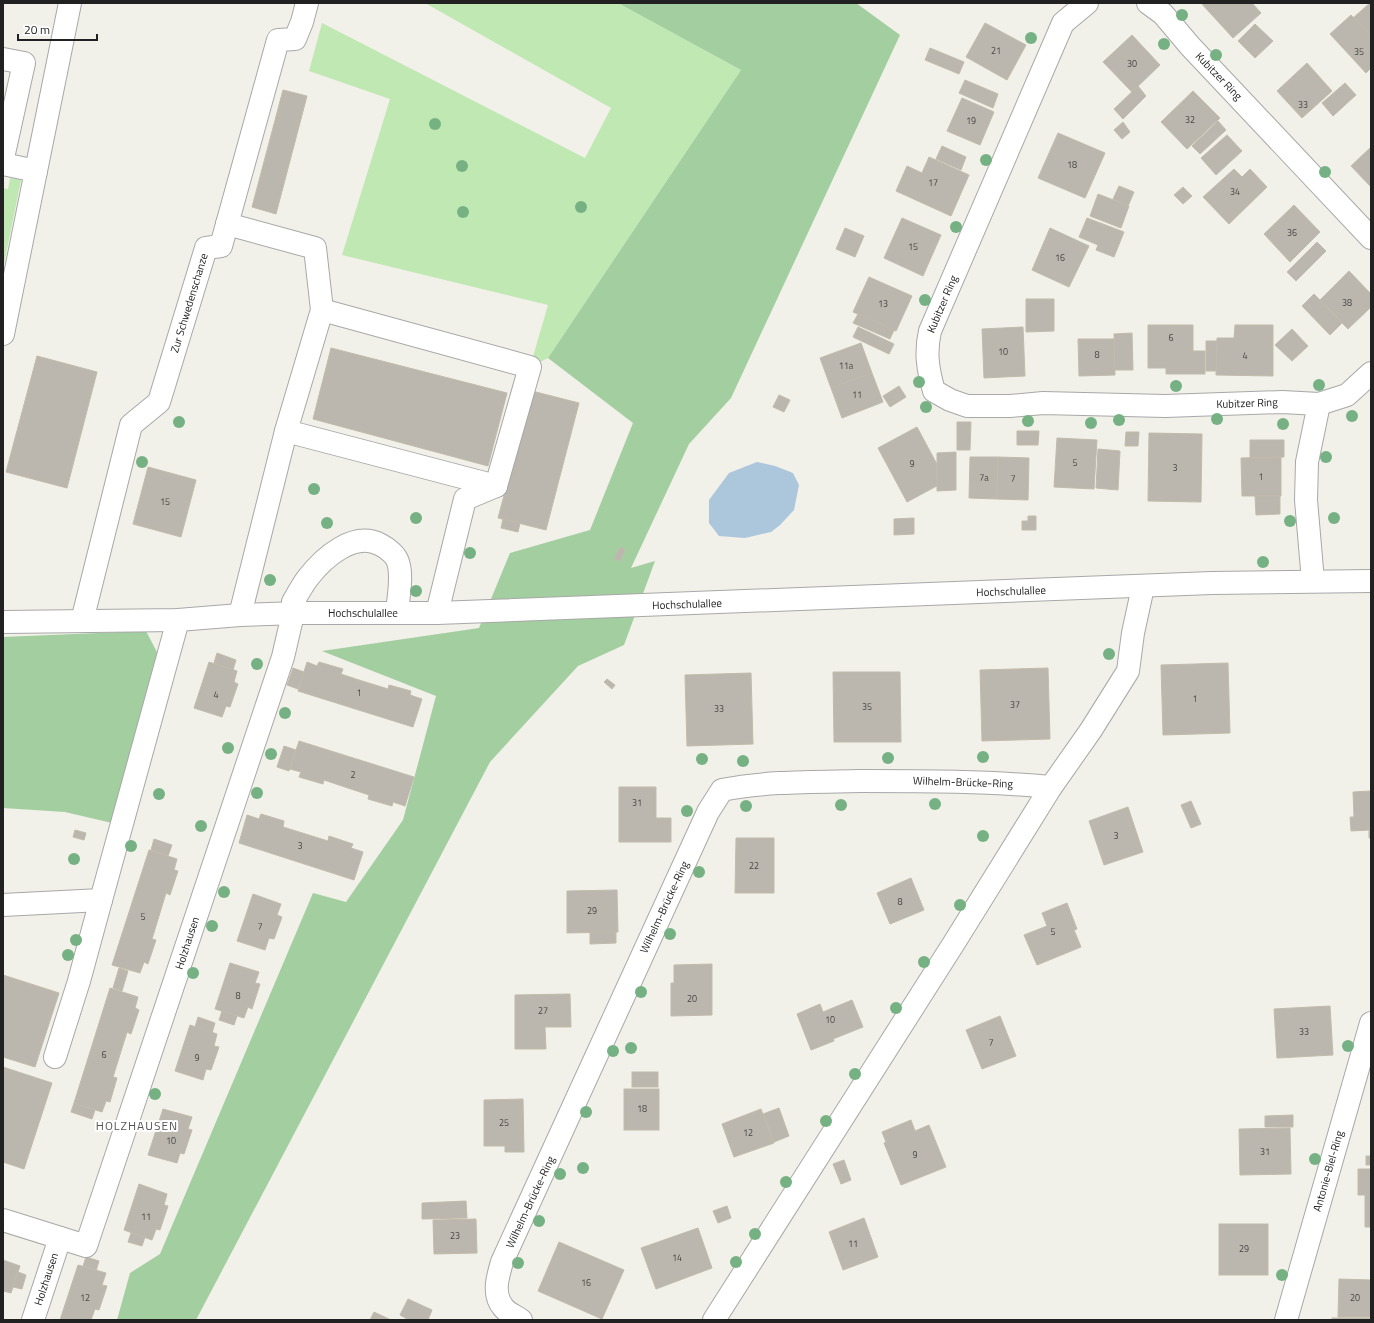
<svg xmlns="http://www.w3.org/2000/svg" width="1374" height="1323" viewBox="0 0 1374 1323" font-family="'Titillium Web',sans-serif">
	<rect width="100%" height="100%" fill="#f1f0e9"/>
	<g fill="#c0e8b2">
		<path d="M425 3H618L741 70 548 358 530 367 548 305 342 255 390 99 309 71 322 23 585 158 611 108Z"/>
		<path d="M10 178 21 180 3 269V188L8 189Z"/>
	</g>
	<g fill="#a3cea0">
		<path d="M618 3H856L900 35 731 398 689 444 631 568 655 561 624 645 578 666 490 762 196 1320H117L130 1273 160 1254 313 893 346 902 403 820 436 696 322 651 479 628 510 553 590 530 633 423 548 358 741 70Z"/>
		<path d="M146 631 160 658 112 823 65 812 3 808V637Z"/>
	</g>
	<path fill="#acc6dc" d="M757 462 775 466 793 473 799 485 794 510 780 525 771 532 745 538 719 536 709 523V500L729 473Z"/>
	<g fill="#bbb7ae" stroke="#c2bbab">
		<path d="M1201 3H1252L1261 13 1233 38Z"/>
		<path d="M1370 3H1371V36L1353 18Z"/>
		<path d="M1351 15 1371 36V68L1366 73 1330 34Z"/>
		<path d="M985 23 1026 45 1007 80 966 57Z"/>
		<path d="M1255 24 1273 41 1255 58 1238 41Z"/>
		<path d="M1132 35 1160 65 1132 92 1103 62Z"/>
		<path d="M930 48 964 62 959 74 925 60Z"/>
		<path d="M1307 63 1332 91 1302 118 1277 91Z"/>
		<path d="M965 80 998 94 993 108 959 93Z"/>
		<path d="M1345 83 1356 95 1333 116 1322 103Z"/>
		<path d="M1138 86 1146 96 1123 119 1114 109Z"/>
		<path d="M283 90 307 96 276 214 252 207Z"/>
		<path d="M1193 91 1220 118 1187 149 1161 122Z"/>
		<path d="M962 98 994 112 980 145 947 131Z"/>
		<path d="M1218 121 1226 130 1200 154 1192 146Z"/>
		<path d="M1123 122 1130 132 1122 139 1114 130Z"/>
		<path d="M1058 133 1105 153 1085 198 1038 178Z"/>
		<path d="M1227 135 1242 151 1216 175 1201 158Z"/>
		<path d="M942 146 966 157 961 170 936 159Z"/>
		<path d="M1371 147V187L1351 166Z"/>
		<path d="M929 157 969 175 951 216 896 191 907 166 922 173Z"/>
		<path d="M1234 169 1242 177 1250 169 1267 187 1229 224 1203 197Z"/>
		<path d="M1119 186 1134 192 1128 206 1113 199Z"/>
		<path d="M1183 187 1192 196 1183 204 1174 195Z"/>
		<path d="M1098 194 1129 206 1121 228 1090 216Z"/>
		<path d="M1294 205 1320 232 1290 262 1264 234Z"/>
		<path d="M902 218 941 235 923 276 884 258Z"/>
		<path d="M1087 218 1124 232 1114 257 1096 250 1098 245 1079 237Z"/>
		<path d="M845 228 864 236 855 257 836 249Z"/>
		<path d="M1050 228 1089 246 1069 287 1032 270Z"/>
		<path d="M1317 242 1326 251 1296 281 1287 272Z"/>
		<path d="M1349 271 1371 294V307L1348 329 1320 300Z"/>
		<path d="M869 277 912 296 896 331 853 312Z"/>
		<path d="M1314 294 1342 323 1330 335 1302 306Z"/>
		<path d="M1026 299H1054V331L1026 332Z"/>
		<path d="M858 314 894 330 890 339 853 323Z"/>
		<path d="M1148 325H1193V351H1205V374H1166V368H1148Z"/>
		<path d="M1235 325H1273V376L1216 375 1217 338H1234Z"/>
		<path d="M858 327 894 344 889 354 853 337Z"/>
		<path d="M1023 327 1025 376 984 378 982 329Z"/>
		<path d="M1292 329 1308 346 1292 361 1275 345Z"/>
		<path d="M1132 333 1133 370H1115L1114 334Z"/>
		<path d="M1078 339H1114L1115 375 1079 376Z"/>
		<path d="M1206 341H1217L1216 371H1206Z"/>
		<path d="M861 343 872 373 831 388 820 358Z"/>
		<path d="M331 348 507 393 488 466 313 419Z"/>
		<path d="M37 356 97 372 67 488 6 472Z"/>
		<path d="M872 373 883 402 842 418 831 388Z"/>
		<path d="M899 386 906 397 890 407 883 396Z"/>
		<path d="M532 391 579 403 546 530 498 518Z"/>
		<path d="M779 395 790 400 784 412 773 407Z"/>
		<path d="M957 422H971L970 450H957Z"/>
		<path d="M917 427 946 481 907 502 878 448Z"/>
		<path d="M1017 431H1039L1038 445H1017Z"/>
		<path d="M1126 432H1139L1138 446H1125Z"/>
		<path d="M1149 433 1202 434 1201 502 1148 501Z"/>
		<path d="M1057 438 1097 440 1094 489 1054 487Z"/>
		<path d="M1250 440H1284V457L1250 458Z"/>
		<path d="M1098 449 1120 451 1118 490 1096 488Z"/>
		<path d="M956 452V490L937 491V453Z"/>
		<path d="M970 457H998L997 499 969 498Z"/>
		<path d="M998 457 1029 458 1028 500 997 499Z"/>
		<path d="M1281 457V496H1242L1241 458Z"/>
		<path d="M148 467 196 480 181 537 133 524Z"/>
		<path d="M1255 496H1280V514L1256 515Z"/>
		<path d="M1028 516H1036V530H1022V521H1028Z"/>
		<path d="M914 518V534L894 535V519Z"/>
		<path d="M503 519 520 523 518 532 501 528Z"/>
		<path d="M620 547 625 550 620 561 614 559Z"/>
		<path d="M217 653 236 660 233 670 214 663Z"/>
		<path d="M209 662 237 671 234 682 238 684 230 707 226 706 222 717 194 708Z"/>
		<path d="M307 662 317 666 319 662 343 669 341 674 359 680 388 689 389 685 411 691 410 695 422 699 413 727 298 691Z"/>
		<path d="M1228 663 1230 733 1163 735 1161 665Z"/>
		<path d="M293 668 304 672 298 689 287 685Z"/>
		<path d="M1048 668 1050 739 982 741 980 670Z"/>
		<path d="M833 672H900L901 742H834Z"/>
		<path d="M751 673 753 744 687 746 685 675Z"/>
		<path d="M607 679 615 685 612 689 604 682Z"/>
		<path d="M299 741 414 777 405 806 393 802 392 806 368 799 369 795 324 780 323 784 299 777 301 772 290 769Z"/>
		<path d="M284 746 296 750 289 771 277 767Z"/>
		<path d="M619 787H656V818H671V842H619Z"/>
		<path d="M1371 791V838H1369V830L1351 831 1350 817H1354L1353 792Z"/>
		<path d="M1191 801 1201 824 1191 828 1181 805Z"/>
		<path d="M1128 807 1143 852 1104 865 1089 821Z"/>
		<path d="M261 814 284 821 283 827 328 841 329 836 353 844 351 848 363 852 354 880 239 843 247 815 259 819Z"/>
		<path d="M75 830 86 833 84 840 73 837Z"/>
		<path d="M736 838H774V893H735Z"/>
		<path d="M154 839 172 845 168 856 151 850Z"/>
		<path d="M149 850 177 859 174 870 178 871 170 895 166 893 152 939 156 940 148 964 144 962 140 973 112 965Z"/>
		<path d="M911 878 924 910 890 924 877 893Z"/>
		<path d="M617 890 618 932 567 933V891Z"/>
		<path d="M253 894 281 904 277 915 282 917 274 939 269 938 265 950 237 941Z"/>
		<path d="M1067 903 1077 929 1074 930 1081 947 1037 965 1024 935 1047 926 1042 913Z"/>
		<path d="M590 932H616V943L590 944Z"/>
		<path d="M230 963 259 972 255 983 260 984 252 1009 248 1007 244 1018 215 1009Z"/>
		<path d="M712 964V1015L671 1016V983H674V965Z"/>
		<path d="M119 968 128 971 122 991 113 988Z"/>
		<path d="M3 975 59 993 35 1067 3 1057Z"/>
		<path d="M110 988 138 997 135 1008 139 1010 131 1034 127 1032 113 1077 117 1078 110 1102 106 1101 102 1112 74 1103Z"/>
		<path d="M570 994 571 1027H545L546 1049H515V995Z"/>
		<path d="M852 1000 863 1027 833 1039 834 1041 811 1050 797 1014 820 1004 823 1012Z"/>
		<path d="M1330 1006 1333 1055 1277 1058 1274 1009Z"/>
		<path d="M222 1011 237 1016 234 1025 219 1020Z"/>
		<path d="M1000 1016 1016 1056 982 1069 966 1030Z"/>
		<path d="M198 1017 215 1023 212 1033 195 1027Z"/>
		<path d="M190 1025 217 1034 214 1046 219 1047 211 1070 206 1069 203 1080 175 1071Z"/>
		<path d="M3 1067 52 1083 24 1169 3 1162Z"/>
		<rect x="632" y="1072" width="26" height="15"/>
		<rect x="624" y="1089" width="35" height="41"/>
		<path d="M523 1099 524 1152H505V1146H484V1100Z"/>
		<path d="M74 1103 95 1110 92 1119 71 1112Z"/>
		<path d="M779 1108 789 1136 774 1142 763 1114Z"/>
		<path d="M163 1109 192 1117 188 1129 192 1130 184 1154 180 1153 177 1163 148 1155Z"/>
		<path d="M761 1109 774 1143 734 1157 722 1124Z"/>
		<path d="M1293 1115V1127H1265V1116Z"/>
		<path d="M911 1120 915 1131 929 1125 946 1167 901 1185 884 1143 886 1142 882 1132Z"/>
		<path d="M1290 1128 1291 1174 1240 1175 1239 1129Z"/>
		<rect x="1366" y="1156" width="5" height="9"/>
		<path d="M844 1160 851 1180 841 1184 833 1164Z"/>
		<path d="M1358 1169H1371V1227H1365V1195H1358Z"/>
		<path d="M139 1184 167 1194 164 1205 168 1206 160 1230 156 1229 152 1240 124 1230Z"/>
		<path d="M466 1201 467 1218 422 1219V1203Z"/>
		<path d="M727 1206 731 1218 718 1223 713 1211Z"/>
		<path d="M864 1218 878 1257 843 1270 829 1232Z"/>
		<path d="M476 1219 477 1253 434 1254 433 1220Z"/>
		<rect x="1219" y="1224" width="49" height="51"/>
		<path d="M698 1228 712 1268 656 1289 641 1248Z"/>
		<path d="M131 1233 145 1237 142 1246 128 1242Z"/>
		<path d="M559 1242 624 1270 602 1319 538 1291Z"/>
		<path d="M86 1257 99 1261 96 1271 83 1266Z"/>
		<path d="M3 1260 20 1266 11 1293 3 1291Z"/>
		<path d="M78 1265 106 1273 102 1285 107 1286 99 1310 95 1309 91 1320H60Z"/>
		<path d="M18 1272 26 1275 22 1289 13 1287Z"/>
		<path d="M1339 1279 1371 1280V1317H1338Z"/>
		<path d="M408 1299 432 1310 428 1320H409L400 1315Z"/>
		<path d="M374 1312 391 1320H370Z"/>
		<rect x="1332" y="1318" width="38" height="2"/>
	</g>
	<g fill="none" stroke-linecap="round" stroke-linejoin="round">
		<g stroke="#a8a8a8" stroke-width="24">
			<g id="minor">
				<path d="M1087 3 1063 23 930 331C925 353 928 370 934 391L950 400 967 406H1010L1043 403 1165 406 1282 402 1319 404 1347 395 1371 373"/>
				<path d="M1148 3 1163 14 1190 46 1371 238"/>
				<path d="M3 59 24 63 3 158"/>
				<path d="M3 164 36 171"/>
				<path d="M227 224 315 248 322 310 286 431 240 615"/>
				<path d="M322 310 530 367 496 486"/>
				<path d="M3 334 70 3"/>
				<path d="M286 431 496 486"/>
				<path d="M1313 581 1306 500 1307 462 1319 404"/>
				<path d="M298 613 293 602C297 595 302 586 307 579 323 558 354 530 381 545 387 548 396 555 398 562 403 577 398 598 397 613"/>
				<path d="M437 613 465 499 496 486"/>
				<path d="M82 621 131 425 159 402 206 248 221 246 278 40 295 39 302 22 307 3"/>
				<path d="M3 622 178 620 240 615 298 613H437L1212 583 1371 581"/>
				<path d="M1051 787 1091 730 1128 671 1133 633 1143 587"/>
				<path d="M3 905 101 900 178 620"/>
				<path d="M55 1057 79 981 101 900"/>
				<path d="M3 1220 86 1246 283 657 293 614"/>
				<path d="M33 1320 60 1238"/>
				<path d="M521 1320C516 1316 507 1313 503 1307 492 1294 498 1276 502 1262L708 812 722 790C767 781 814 782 860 781 924 781 987 781 1051 787L954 943 714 1320"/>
				<path d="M1286 1320 1371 1023"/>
			</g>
		</g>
		<use href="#minor" stroke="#fff" stroke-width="22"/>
	</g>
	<g fill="#76b184">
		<circle cx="1182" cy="15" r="6"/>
		<circle cx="1031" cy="38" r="6"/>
		<circle cx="1164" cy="44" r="6"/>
		<circle cx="1216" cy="55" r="6"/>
		<circle cx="435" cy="124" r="6"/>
		<circle cx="986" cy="160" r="6"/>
		<circle cx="462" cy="166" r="6"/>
		<circle cx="1325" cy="172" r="6"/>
		<circle cx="581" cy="207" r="6"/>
		<circle cx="463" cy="212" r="6"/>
		<circle cx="956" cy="227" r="6"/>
		<circle cx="925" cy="300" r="6"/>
		<circle cx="919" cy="382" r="6"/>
		<circle cx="1319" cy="385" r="6"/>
		<circle cx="1176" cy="386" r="6"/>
		<circle cx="926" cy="407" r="6"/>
		<circle cx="1352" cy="416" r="6"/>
		<circle cx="1217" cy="419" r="6"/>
		<circle cx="1119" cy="420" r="6"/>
		<circle cx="1028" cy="421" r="6"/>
		<circle cx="179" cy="422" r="6"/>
		<circle cx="1091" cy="423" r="6"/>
		<circle cx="1283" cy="424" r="6"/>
		<circle cx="1326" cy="457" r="6"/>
		<circle cx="142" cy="462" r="6"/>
		<circle cx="314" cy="489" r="6"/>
		<circle cx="416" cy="518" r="6"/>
		<circle cx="1334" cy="518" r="6"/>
		<circle cx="1290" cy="521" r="6"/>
		<circle cx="327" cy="523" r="6"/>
		<circle cx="470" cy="553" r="6"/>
		<circle cx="1263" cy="562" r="6"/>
		<circle cx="270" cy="580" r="6"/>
		<circle cx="416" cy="591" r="6"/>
		<circle cx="1109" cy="654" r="6"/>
		<circle cx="257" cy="664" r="6"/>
		<circle cx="285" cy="713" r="6"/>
		<circle cx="228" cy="748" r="6"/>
		<circle cx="271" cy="754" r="6"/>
		<circle cx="983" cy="757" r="6"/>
		<circle cx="888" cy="758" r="6"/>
		<circle cx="702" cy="759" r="6"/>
		<circle cx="743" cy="761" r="6"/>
		<circle cx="257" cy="793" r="6"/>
		<circle cx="159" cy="794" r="6"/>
		<circle cx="935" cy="804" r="6"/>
		<circle cx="841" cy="805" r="6"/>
		<circle cx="746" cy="806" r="6"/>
		<circle cx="687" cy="811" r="6"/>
		<circle cx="201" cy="826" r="6"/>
		<circle cx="983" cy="836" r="6"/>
		<circle cx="131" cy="846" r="6"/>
		<circle cx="74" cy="859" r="6"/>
		<circle cx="699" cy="872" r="6"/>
		<circle cx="224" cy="892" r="6"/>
		<circle cx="960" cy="905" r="6"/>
		<circle cx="212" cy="926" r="6"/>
		<circle cx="670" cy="934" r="6"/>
		<circle cx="76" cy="940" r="6"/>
		<circle cx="68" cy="955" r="6"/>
		<circle cx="924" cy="962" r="6"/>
		<circle cx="193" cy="973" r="6"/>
		<circle cx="641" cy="992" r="6"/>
		<circle cx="896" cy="1008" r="6"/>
		<circle cx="1348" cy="1046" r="6"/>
		<circle cx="631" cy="1048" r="6"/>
		<circle cx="613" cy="1051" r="6"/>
		<circle cx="855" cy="1074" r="6"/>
		<circle cx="155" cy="1094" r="6"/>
		<circle cx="586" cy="1112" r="6"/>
		<circle cx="826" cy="1121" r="6"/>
		<circle cx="1315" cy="1159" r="6"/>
		<circle cx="583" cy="1168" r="6"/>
		<circle cx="560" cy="1174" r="6"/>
		<circle cx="786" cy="1182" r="6"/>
		<circle cx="539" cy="1221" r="6"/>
		<circle cx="755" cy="1234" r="6"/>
		<circle cx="736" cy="1262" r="6"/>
		<circle cx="518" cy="1263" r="6"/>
		<circle cx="1282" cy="1275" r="6"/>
	</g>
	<g text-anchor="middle" stroke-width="4" stroke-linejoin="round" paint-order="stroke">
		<g font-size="9" fill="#484644">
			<text x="996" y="54">21</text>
			<text x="1359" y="55">35</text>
			<text x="1132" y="67">30</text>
			<text x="1303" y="108">33</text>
			<text x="1190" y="123">32</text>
			<text x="971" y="124">19</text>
			<text x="1072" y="168">18</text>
			<text x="933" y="186">17</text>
			<text x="1235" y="195">34</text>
			<text x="1292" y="236">36</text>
			<text x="913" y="250">15</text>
			<text x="1060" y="261">16</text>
			<text x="1347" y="306">38</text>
			<text x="883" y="307">13</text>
			<text x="1171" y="341">6</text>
			<text x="1003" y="355">10</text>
			<text x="1097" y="358">8</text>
			<text x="1245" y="359">4</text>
			<text x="846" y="369">11a</text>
			<text x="857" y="398">11</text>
			<text x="1075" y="466">5</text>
			<text x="912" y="467">9</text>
			<text x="1175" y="471">3</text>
			<text x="1261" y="480">1</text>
			<text x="984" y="481">7a</text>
			<text x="1013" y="482">7</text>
			<text x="165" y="505">15</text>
			<text x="359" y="696">1</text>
			<text x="216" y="698">4</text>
			<text x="1195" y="702">1</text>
			<text x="1015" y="708">37</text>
			<text x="867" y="710">35</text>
			<text x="719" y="712">33</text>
			<text x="353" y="778">2</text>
			<text x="637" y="806">31</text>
			<text x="1116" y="839">3</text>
			<text x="300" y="849">3</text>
			<text x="754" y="869">22</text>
			<text x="900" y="905">8</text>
			<text x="592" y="914">29</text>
			<text x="143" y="920">5</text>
			<text x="260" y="930">7</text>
			<text x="1053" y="935">5</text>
			<text x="238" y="999">8</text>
			<text x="692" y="1002">20</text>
			<text x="543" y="1014">27</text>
			<text x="830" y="1023">10</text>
			<text x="1304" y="1035">33</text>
			<text x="991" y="1046">7</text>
			<text x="104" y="1058">6</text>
			<text x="197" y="1061">9</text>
			<text x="642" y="1112">18</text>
			<text x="504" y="1126">25</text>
			<text x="748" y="1136">12</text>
			<text x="171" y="1144">10</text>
			<text x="1265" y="1155">31</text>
			<text x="915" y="1158">9</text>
			<text x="146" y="1220">11</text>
			<text x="455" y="1239">23</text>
			<text x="853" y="1247">11</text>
			<text x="1244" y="1252">29</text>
			<text x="677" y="1261">14</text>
			<text x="586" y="1286">16</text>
			<text x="85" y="1301">12</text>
			<text x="1355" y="1301">20</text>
		</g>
		<g font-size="11" fill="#212121" stroke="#fff">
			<text transform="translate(1219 76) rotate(46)" y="4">Kubitzer Ring</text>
			<text transform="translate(189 303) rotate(-73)" y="4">Zur Schwedenschanze</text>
			<text transform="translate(942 304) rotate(-67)" y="4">Kubitzer Ring</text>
			<text transform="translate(1247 403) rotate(-2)" y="4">Kubitzer Ring</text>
			<text transform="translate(1011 591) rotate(-2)" y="4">Hochschulallee</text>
			<text transform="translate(687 604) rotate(-2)" y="4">Hochschulallee</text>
			<text x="363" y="617">Hochschulallee</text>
			<text transform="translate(963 782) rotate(2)" y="4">Wilhelm-Brücke-Ring</text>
			<text transform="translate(664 907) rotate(-65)" y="4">Wilhelm-Brücke-Ring</text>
			<text transform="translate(187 943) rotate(-72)" y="4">Holzhausen</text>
			<text transform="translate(1328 1171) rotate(-74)" y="4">Antonie-Biel-Ring</text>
			<text transform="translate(530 1202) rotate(-65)" y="4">Wilhelm-Brücke-Ring</text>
			<text transform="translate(46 1279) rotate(-72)" y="4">Holzhausen</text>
		</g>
		<g font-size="12" letter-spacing="1" fill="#545454" stroke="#fff">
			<text x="137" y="1130">HOLZHAUSEN</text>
		</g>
	</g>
	<rect width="1374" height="1323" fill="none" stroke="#212121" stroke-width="8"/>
	<path d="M18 34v6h79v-6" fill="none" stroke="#212121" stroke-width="2"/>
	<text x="24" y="34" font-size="12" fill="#212121" stroke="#ffffff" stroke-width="3" paint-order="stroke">20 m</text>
</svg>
